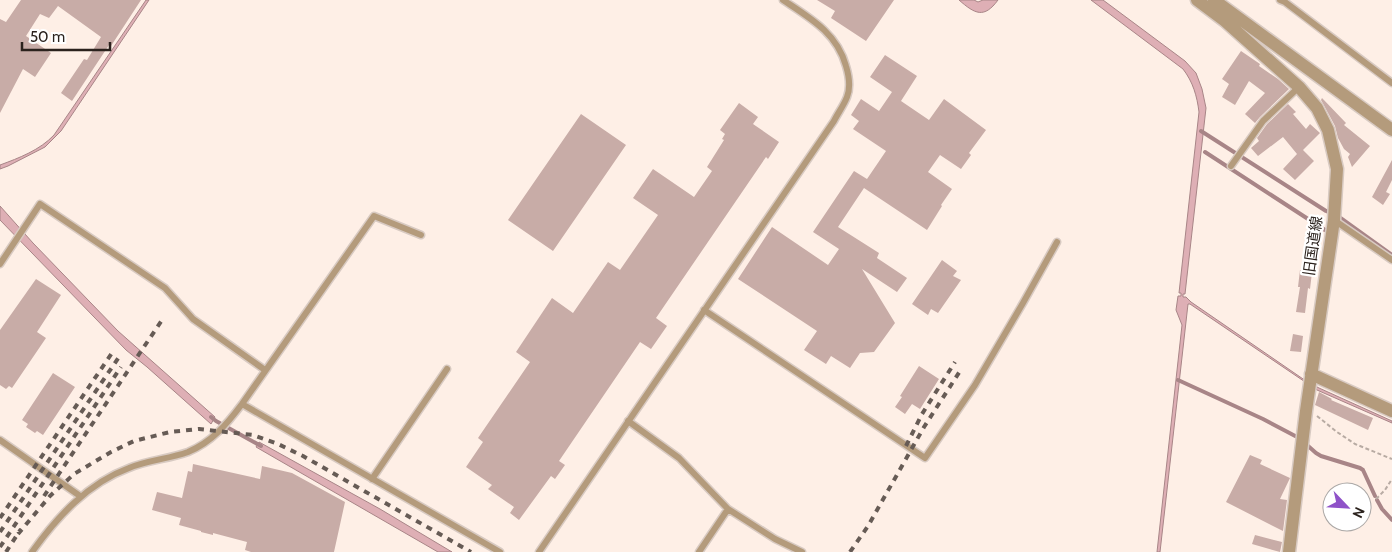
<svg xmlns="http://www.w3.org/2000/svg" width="1392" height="552" viewBox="0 0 1392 552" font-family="Cabin,'Noto Sans JP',sans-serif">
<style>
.water{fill:#deafb5;stroke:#a88587}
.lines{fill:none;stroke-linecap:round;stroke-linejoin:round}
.stream{stroke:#a88587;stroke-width:4}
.building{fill:#c8aca7}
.service-casing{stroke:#d8cac2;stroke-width:9}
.minor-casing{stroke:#d8cac2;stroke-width:15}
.path{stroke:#b8aba3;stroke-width:2;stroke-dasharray:4 2.5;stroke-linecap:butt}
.service{stroke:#b49b7c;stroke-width:6}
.minor{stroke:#b49b7c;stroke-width:12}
.rail{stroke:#665b55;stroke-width:4;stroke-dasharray:6 6;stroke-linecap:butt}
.labels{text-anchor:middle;stroke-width:4.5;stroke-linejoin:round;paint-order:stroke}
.street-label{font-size:15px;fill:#2b221d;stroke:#fff}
</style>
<rect width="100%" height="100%" fill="#feefe6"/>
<path class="water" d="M146 0H149L61 131 45 147 8 166 0 169V165C19 158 40 150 54 135Z
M959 0H974L978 2 983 0H998C984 19 975 14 959 0Z
M1091 0H1103L1185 61 1196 73 1202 89 1206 108 1185 294H1183V297H1186L1191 302 1306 381 1319 388 1392 421V423L1317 390 1190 304H1188L1160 552H1157L1182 325 1176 310 1178 296H1181V293H1179L1199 112C1197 96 1193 82 1183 69Z
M0 206 33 243 118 331 215 417 211 424 147 367 126 350 0 220Z
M259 442 380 509 452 552H438L256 447Z"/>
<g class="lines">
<path class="stream" d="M1201 131 1326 211 1338 216 1392 255
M1205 152 1325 230
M1178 380 1263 419 1299 438
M211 417 216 421 261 446
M1307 445 1316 453 1321 456 1360 468 1363 470 1375 496
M1377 500 1382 509 1392 520"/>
</g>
<path class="building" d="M21 0H141L111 46 109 45 72 101 61 93 84 59 87 60 101 37 58 6 49 18 40 14 26 36 51 53 35 77 23 69 0 113V19L6 22Z
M817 0H894L866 41 831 18 835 11Z
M1241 51 1260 64 1259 66 1278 79 1289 89 1260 117 1255 123 1245 114 1265 93 1249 81 1235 105 1222 97 1229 84 1222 79Z
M885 55 917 76 901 101 929 120 944 99 986 130 969 153 971 155 961 169 940 155 928 172 952 189 941 205 942 206 927 230 864 188 838 227 879 253 877 258 907 278 897 292 862 269 895 323 874 352 860 353 850 368 831 356 826 364 804 350 817 331 738 279 772 227 828 265 839 249 813 232 854 171 867 179 886 151 853 129 859 121 851 115 861 99 879 111 892 92 870 77Z
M1322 98 1346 123 1344 125 1370 146 1352 167 1348 157 1350 154 1344 149 1338 138 1335 126 1321 100Z
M739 103 758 117 753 124 779 142 768 159 766 157 656 318 667 326 651 349 640 342 559 461 565 465 555 479 551 476 519 520 510 513 514 507 488 489 492 485 466 467 483 442 478 438 530 362 516 352 552 298 573 313 608 262 620 270 658 215 633 198 653 169 694 197 712 171 707 167 724 140 722 139 725 134 720 130Z
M1288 104 1296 112 1293 114 1306 129 1310 124 1320 133 1303 150 1314 161 1295 180 1283 169 1297 154 1283 137 1258 156 1251 148 1259 141 1257 138 1267 124Z
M581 114 626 145 553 251 508 220Z
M1392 160V180L1386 192 1390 194 1383 205 1372 197Z
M942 260 957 271 953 276 961 280 938 313 931 309 928 315 912 304Z
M1300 270 1312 272 1310 289 1308 288 1305 313 1296 312 1300 287H1298Z
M36 279 61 295 37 332 46 338 12 388 9 386 6 389 0 385V330Z
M1293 334 1303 336 1301 352 1290 351Z
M919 366 939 379 920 409 912 404 905 414 895 407 902 397 900 396Z
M53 373 75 387 43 435 37 431 35 433 26 427 28 424 22 420Z
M1319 392 1332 399 1331 400 1373 418 1368 430 1315 405Z
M1250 455 1262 460 1260 464 1290 478 1280 499 1287 500 1283 531 1226 502Z
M193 464 260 479 262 466 292 473 345 502 334 552H251L245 550 247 542 213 533V535L201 532V531L179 525 181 518 152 510 157 492 182 498 188 471 192 472Z
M1255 535 1282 542 1280 552 1252 544Z"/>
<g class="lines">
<defs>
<path id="service" d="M1280 0 1285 2 1392 83
M1231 166 1263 121 1299 87
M1334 220 1392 260
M0 264 40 204 165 288 193 319 265 370
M704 310 925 458 975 385 1023 303 1057 242
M242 404 500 552
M628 421 679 458 728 509 775 539 802 552
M0 440 80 496
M372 479 447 369
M32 552C57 517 88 483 129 468 148 460 169 459 188 452 212 442 227 424 242 404L374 216 421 235
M539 552 834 121C838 113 844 105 847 97 851 87 849 76 846 66 837 33 810 18 783 0
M699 552 728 509"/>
<path id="minor" d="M1197 0 1225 21 1299 87 1317 108 1328 130 1337 169 1334 220 1306 411 1289 552
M1214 0 1392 130
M1311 374 1392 411"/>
</defs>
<use href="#service" class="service-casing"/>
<use href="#minor" class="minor-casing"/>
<path class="path" d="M1317 416 1337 432 1355 444 1392 459
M1376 499 1385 490 1392 479"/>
<use href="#service" class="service"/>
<use href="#minor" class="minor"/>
<path class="rail" d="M906 446 922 414 955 362
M44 496 164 317
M0 518 114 350
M0 532 121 354
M18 534 50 496 74 474 111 452 134 441 170 432 199 429 253 435 278 444 303 456 471 552
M0 547 121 367
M6 552 21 529
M850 552 868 526 924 427 962 368"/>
</g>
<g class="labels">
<g class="street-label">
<text transform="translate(1313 246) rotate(-82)" y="5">旧国道線</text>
</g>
</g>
<g transform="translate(1347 507) rotate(115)"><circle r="24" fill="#ffffff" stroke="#aaa7a5"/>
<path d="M0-4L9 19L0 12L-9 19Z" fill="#8f52c8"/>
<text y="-8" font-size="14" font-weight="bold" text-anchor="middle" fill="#2b221d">N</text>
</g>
<path d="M22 42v8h88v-8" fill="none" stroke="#2b221d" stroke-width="2.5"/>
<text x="30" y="42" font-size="15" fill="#2b221d" stroke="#ffffff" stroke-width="4" paint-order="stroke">50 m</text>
</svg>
